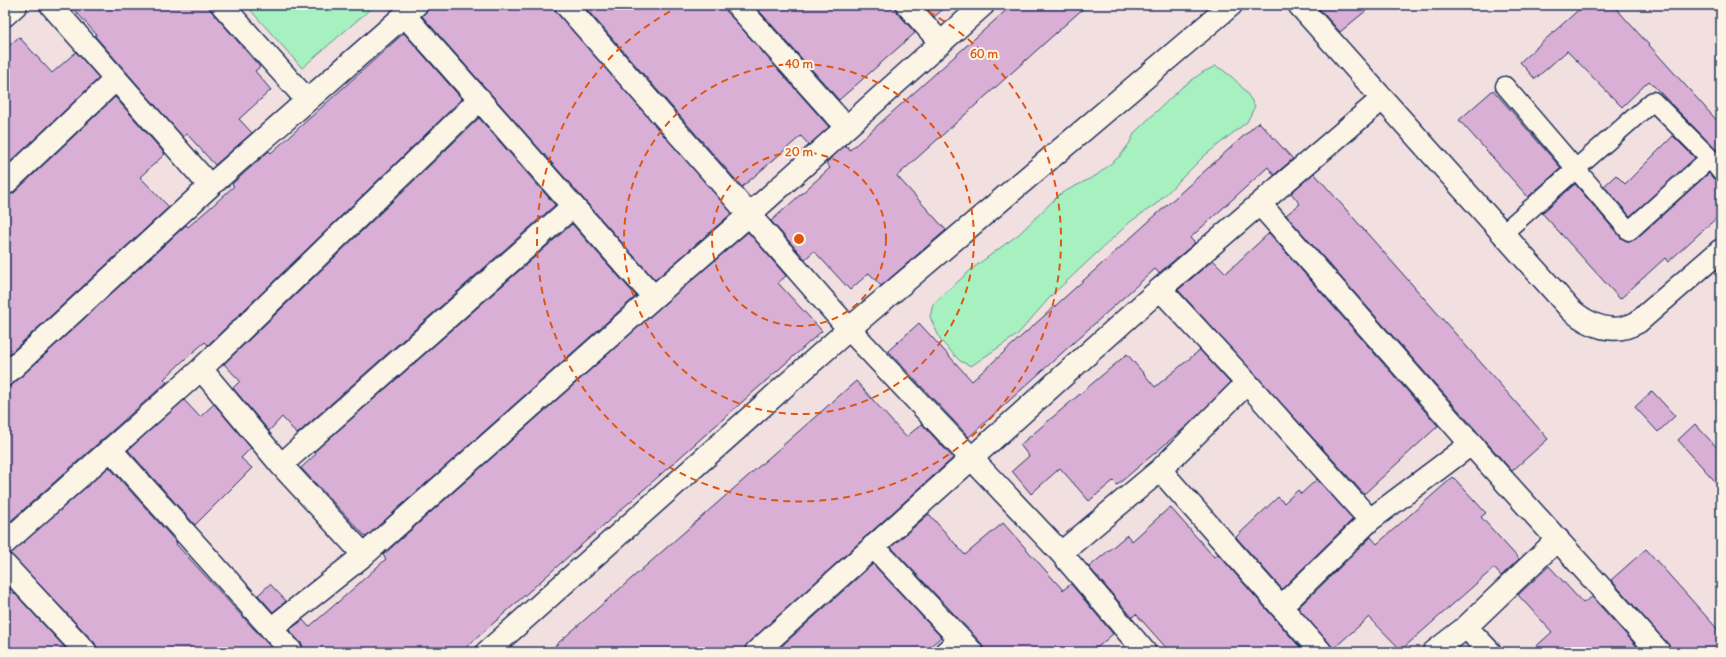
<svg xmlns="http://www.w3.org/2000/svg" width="1726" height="657" viewBox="0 0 1726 657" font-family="Delius,sans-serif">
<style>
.green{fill:#a7f1c0;stroke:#61908f}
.building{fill:#d9afd5;stroke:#1b2f5e}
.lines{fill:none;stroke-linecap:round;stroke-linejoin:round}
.service-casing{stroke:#1b2f5e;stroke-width:21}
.minor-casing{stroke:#1b2f5e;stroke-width:25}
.service{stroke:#fcf5e5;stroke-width:18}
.minor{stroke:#fcf5e5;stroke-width:22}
.ring{fill:none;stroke:#de5710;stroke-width:2;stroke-dasharray:7 5}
.centre{fill:#de5710;stroke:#fcf5e5;stroke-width:2}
.ring-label{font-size:12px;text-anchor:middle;font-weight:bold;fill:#de5710;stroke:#fcf5e5;stroke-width:4;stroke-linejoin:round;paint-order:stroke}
</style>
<rect width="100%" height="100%" fill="#f2e0e0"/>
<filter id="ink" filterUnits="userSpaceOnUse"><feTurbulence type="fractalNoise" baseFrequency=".025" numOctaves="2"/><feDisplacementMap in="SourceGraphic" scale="8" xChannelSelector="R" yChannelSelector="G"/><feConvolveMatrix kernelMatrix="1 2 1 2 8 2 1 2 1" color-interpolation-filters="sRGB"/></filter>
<g filter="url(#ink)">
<path class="green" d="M246 5H375L302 68Z
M1216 66C1234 76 1245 89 1255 106L1247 122 1204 156 1156 204 1130 222 1052 295 1017 335 971 366 960 361 941 341 930 317 933 304 973 268 1019 234 1060 194 1097 175 1120 156 1129 144 1135 132 1181 88 1203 72Z"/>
<path class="building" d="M70 5H206L260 67 255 71 271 90 239 119 252 133 215 165 187 134 183 137 95 36 96 34Z
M433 5H554L557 13 732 213 655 280 422 16Z
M583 5H725L728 13 829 127 809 145 801 136 742 187Z
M754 5H895L898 13 915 33 839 100Z
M924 5H948L934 17Z
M1012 5H1087L897 176 946 230 881 286 869 273 850 290 814 251 805 259 771 221 830 168 826 163 846 145 850 150Z
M1316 5H1373L1340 32Z
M1584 5H1613L1721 125V155L1649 81 1622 107 1567 51 1535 79 1520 62Z
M404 33 462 99 208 345 205 342 185 359 164 379 167 382 5 526V387L13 384 186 225 188 227 211 207 234 186 232 184 269 151 271 153Z
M19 37 52 73 76 52 99 78 5 167V49Z
M1493 90 1561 168 1528 197 1459 120Z
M115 97 165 154 140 177 169 207 5 358V196L14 193Z
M479 118 555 205 297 434 282 417 269 431 233 388 240 381 224 364Z
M1259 122 1293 159 1274 175 1268 167 1190 238 1195 243 1159 273 1155 269 969 437 888 351 919 323 972 381Z
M1673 136 1695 158 1630 216 1604 186 1616 175 1625 184Z
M1314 173 1548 439 1512 471 1286 215 1300 204 1291 193Z
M1709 173 1717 182H1721V214L1668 262 1665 258 1620 299 1542 213 1575 184 1621 238 1626 241H1631L1636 239Z
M572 224 636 296 366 537 301 468 316 454 314 452Z
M748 232 786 276 778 283 822 331 461 652H304L302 644 289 630 303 620 309 627 345 596 386 559 383 555 662 306Z
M1269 233 1438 426 1364 494 1178 290 1213 260 1226 273Z
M1200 350 1230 383 1188 425 1117 485 1113 481 1089 501 1060 468 1031 494 1012 471 1029 456 1020 445 1127 354 1155 387Z
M856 381 906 437 922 424 953 458 748 643 744 652H548Z
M1652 391 1675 416 1658 432 1635 407Z
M184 400 200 417 214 404 251 448 241 458 252 468 195 525 128 450Z
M1695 424 1721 452V488L1678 440Z
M109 467 177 543 176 544 275 652H98L95 643 10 554Z
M1453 477 1486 513 1481 517 1519 559 1501 576 1494 568 1401 650 1369 617 1333 649 1330 644 1298 608 1371 537 1377 544Z
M1317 479 1353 519 1282 589 1236 537 1278 497 1284 503 1298 490 1301 494Z
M1170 507 1214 557 1218 554 1304 652H1170L1136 614 1132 617 1089 567 1127 535 1132 541Z
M929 514 965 555 1003 523 1063 590 1071 584 1113 634 1092 652H985L981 643 970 631 891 547Z
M1646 549 1721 633V652H1671L1668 644 1611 580Z
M873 564 941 637 924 652H775Z
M1549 566 1583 603 1592 597 1642 652H1530L1552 632 1518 595Z
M5 583 69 652H5Z
M270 584 286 601 273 612 258 595Z"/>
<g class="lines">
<defs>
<path id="service" d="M1505 86 1629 231 1710 158
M1503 233 1653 101 1710 158 1721 172"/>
<path id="minor" d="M51 5 210 186
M222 5 307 100
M566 5 849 329 1061 553 1145 652
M737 5 846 127
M907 5 941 43
M1299 5 1571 310C1590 326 1614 336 1638 322L1721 250
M5 15 16 5
M405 16C489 109 570 204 654 297
M5 184 116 79
M1260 204 1471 444 1659 652
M1160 289 1247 383 1370 520
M201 369 281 465 364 555
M5 375 210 186 416 5
M110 449 292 652
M281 465 572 207
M1160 470 1321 652
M5 543 201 369 480 99
M873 546 972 652
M1061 553 1160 470 1247 383
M5 565 86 652
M1281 607 1370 520 1471 444
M1466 627 1490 652
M271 629 364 555 654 297 750 214 983 5
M487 652 849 329 1231 5
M756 652 1160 289 1382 99
M946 652 961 639
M1434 652 1466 627 1558 539"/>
</defs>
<use href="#service" class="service-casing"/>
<use href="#minor" class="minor-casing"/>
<use href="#service" class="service"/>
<use href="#minor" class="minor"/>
</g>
</g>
<g class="ring">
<circle cx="799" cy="239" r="87"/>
<circle cx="799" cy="239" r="175"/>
<path d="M918 6A262 262 0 1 1 680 6"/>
</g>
<circle cx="799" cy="239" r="6" class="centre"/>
<g class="ring-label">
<text x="984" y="58">60 m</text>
<text x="799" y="68">40 m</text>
<text x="799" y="156">20 m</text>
</g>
<rect width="1726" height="657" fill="none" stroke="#fcf5e5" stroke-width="20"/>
<rect x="10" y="10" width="1706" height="637" fill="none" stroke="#1b2f5e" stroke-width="1.5" filter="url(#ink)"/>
</svg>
